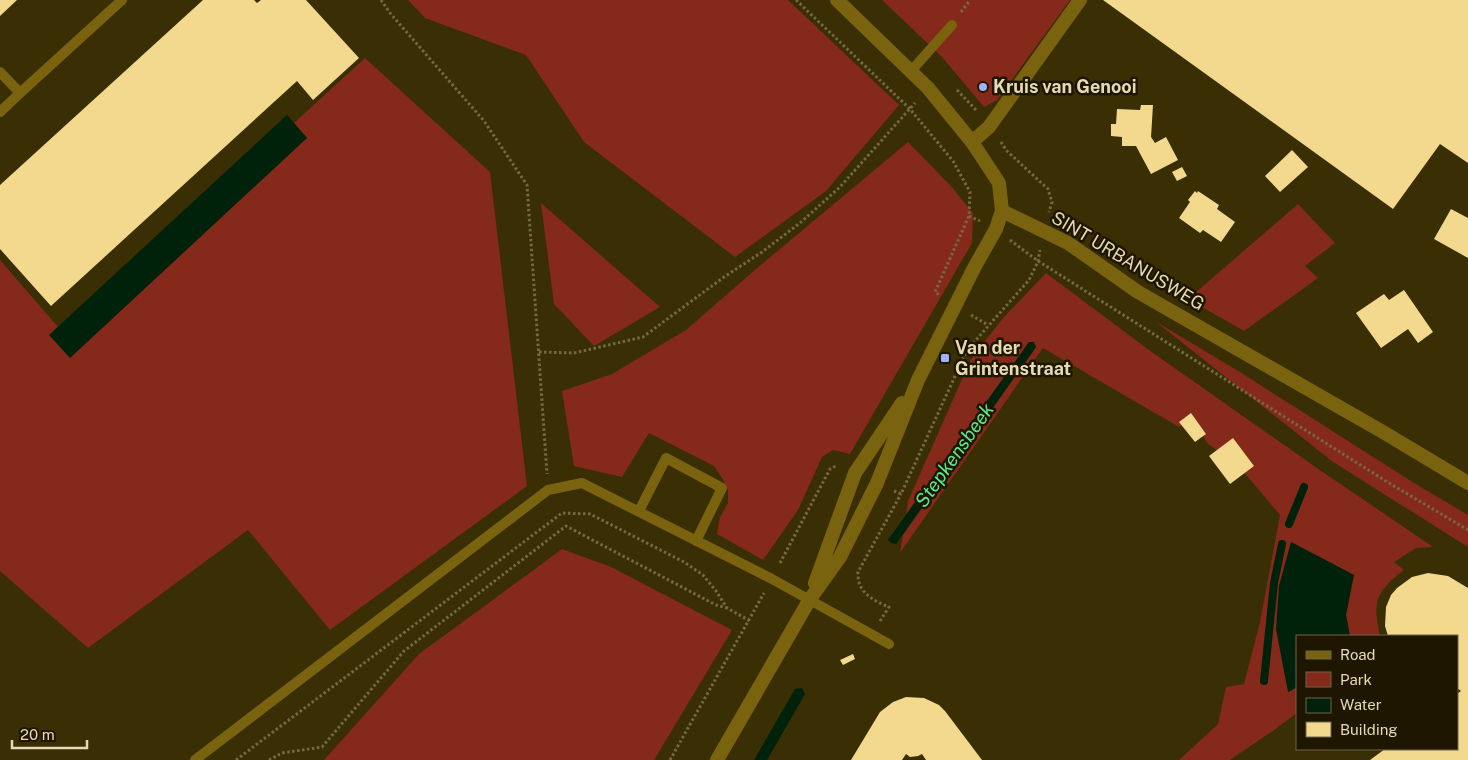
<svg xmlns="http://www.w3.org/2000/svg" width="1468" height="760" viewBox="0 0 1468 760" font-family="'Public Sans',sans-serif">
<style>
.green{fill:#85291a}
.water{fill:#00210a}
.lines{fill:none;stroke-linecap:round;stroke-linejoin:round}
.stream{stroke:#00210a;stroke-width:8}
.building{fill:#f2d98e}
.path{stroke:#756942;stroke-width:3;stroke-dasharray:2.5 2.5;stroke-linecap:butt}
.service{stroke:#7a630f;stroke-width:10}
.minor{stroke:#7a630f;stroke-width:14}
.tertiary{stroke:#7a630f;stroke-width:14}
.poi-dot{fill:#9fb3fd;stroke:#1f1600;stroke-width:2}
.labels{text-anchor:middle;stroke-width:5;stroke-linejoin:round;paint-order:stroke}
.poi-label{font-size:18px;font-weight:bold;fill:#e6dab6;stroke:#1f1600;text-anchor:start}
.street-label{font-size:18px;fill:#e6dab6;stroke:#1f1600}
.water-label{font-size:19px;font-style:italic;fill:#5aeb8d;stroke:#1f1600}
</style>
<rect width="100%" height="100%" fill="#3a2e04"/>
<path class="green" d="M408 0H788L899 105 826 191 735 257 584 142 526 55 425 18Z
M882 0H1070L997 100 984 107 941 56Z
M365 58 490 172 527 486 330 630 248 530 88 648 0 571V260L58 327 49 336 307 138 294 123Z
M908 142 950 185 973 213 972 243 850 454 833 450 822 457 798 510 763 560 717 534 720 517 728 503V490L722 478 714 466 649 433 622 477 574 466 562 391 612 374 686 330 756 269Z
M541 203 660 307 594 346 554 304Z
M1298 204 1335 243 1305 266 1318 278 1244 331 1188 299Z
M1046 273 1149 350 1317 468 1433 547 1416 548 1394 562 1404 570C1376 591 1372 602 1380 636H1350L1346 615 1353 575 1291 542 1289 692 1297 687V713L1274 730 1230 760H1179L1218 724 1226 687 1244 684 1260 622 1280 515 1236 463 1208 444 1192 419 1179 427 1043 348 900 553 903 535 1036 347 1029 342 906 515 908 501 971 359 1003 318Z
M1155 321 1240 372 1414 483 1468 515V547L1333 462Z
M562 549 611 567 732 630 654 760H324L419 654Z"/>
<path class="water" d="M287 115 307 138 70 358 49 335Z
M1029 342H1034L1036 347 896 544 891 543 888 540Z
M1291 542 1354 575 1346 615 1350 636H1297V687L1288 692 1276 629 1279 586Z
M802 688 805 694 767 760H754L795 689Z"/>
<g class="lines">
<path class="stream" d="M1289 524 1304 487
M1264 681 1274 583 1282 544"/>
</g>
<path class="building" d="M0 0H17L0 16Z
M203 0H254L257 3 261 0H306L359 58 313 100 297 81 51 306 0 249V185Z
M1103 0H1468V163L1440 144 1393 209Z
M1141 105H1153L1151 137 1155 143 1166 137 1178 160 1151 174 1136 146H1122V137L1111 136V124H1116L1117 109 1140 110Z
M1292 150 1308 167 1280 192 1265 176Z
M1182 167 1187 176 1177 181 1172 172Z
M1195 191 1197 193 1198 191 1219 205 1217 209 1235 222 1221 242 1203 230 1200 233 1179 218 1190 202 1188 200Z
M1451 209 1468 218V258L1434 239Z
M1404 290 1433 332 1418 343 1408 329 1381 348 1356 313 1384 294 1389 300Z
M1191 413 1206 434 1195 442 1179 422Z
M1233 438 1254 466 1230 484 1209 456Z
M1428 573 1448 576 1468 588V760H1370L1385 749H1457V694L1461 691 1457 688V636H1388L1385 626 1386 607 1391 595 1397 588 1412 577Z
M853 654 855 659 843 665 840 660Z
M906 697 924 698 939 705 945 711 982 760H926L922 754 918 756 910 757 906 754 902 760H851L880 712 893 702Z"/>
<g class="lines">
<path class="path" d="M381 0 390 13 484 121 527 185 547 474
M796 0 910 109 953 161 970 192 969 216 935 292 941 296
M961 12 970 0
M957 90 977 111
M1001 142 1007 151 1048 189 1052 202 1049 212
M969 216 980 221
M1010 240 1038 261 1389 483 1468 530
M971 315 988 325
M539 352 574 353 643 337 724 277 762 252 800 223 840 187 915 103
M894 491 901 494 967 350 1029 280 1038 261 1040 250
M780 563 830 469 836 466
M880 621 889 607C879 603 864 596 860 585 858 581 858 576 858 572L901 494
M236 760 562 513 590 514 684 562 703 575 716 591 727 608 750 621
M269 760 282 753 322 747 404 651 566 526 716 605 727 608
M670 760 764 593"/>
<path class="service" d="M911 71 952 25
M0 72 20 93 0 112
M20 93 122 0
M639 511 666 458 722 488 696 541
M195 760 548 490 582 483 772 579 889 644"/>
<path class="minor" d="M972 142 989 127 1080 0
M1002 211 1068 243 1138 292 1383 432 1468 483"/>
<path class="tertiary" d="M815 583 855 473 902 403
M717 760 810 599 840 557 877 483 918 380 974 268 996 229 1002 211 999 183 972 142 928 88 837 0"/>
</g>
<g class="poi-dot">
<circle cx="983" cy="87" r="5"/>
<rect x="940" y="353" width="10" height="10" rx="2.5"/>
</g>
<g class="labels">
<g class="poi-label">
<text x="993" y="93">Kruis van Genooi</text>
<text x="955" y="354">Van der<tspan x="955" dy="21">Grintenstraat</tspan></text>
</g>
<g class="street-label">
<text transform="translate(1128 261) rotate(31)" y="6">SINT URBANUSWEG</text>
</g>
<g class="water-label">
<text transform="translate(954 455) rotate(-55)" y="7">Stepkensbeek</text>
</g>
</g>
<rect x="1296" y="635" width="162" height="115" fill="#1f1600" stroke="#6f6449"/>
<rect x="1306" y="651" width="25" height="8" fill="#7a630f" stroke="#6f6449"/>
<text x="1340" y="660" font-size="15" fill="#e6dab6">Road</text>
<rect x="1306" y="672" width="25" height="15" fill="#85291a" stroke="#6f6449"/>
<text x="1340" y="685" font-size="15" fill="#e6dab6">Park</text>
<rect x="1306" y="698" width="25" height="15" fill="#00210a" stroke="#6f6449"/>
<text x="1340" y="710" font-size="15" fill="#e6dab6">Water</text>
<rect x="1306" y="722" width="25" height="15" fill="#f2d98e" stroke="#6f6449"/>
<text x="1340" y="735" font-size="15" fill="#e6dab6">Building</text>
<path d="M12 740v8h75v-8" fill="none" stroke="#e6dab6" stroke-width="2.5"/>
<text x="20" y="740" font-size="15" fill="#e6dab6" stroke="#1f1600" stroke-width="4" paint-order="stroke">20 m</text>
</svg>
